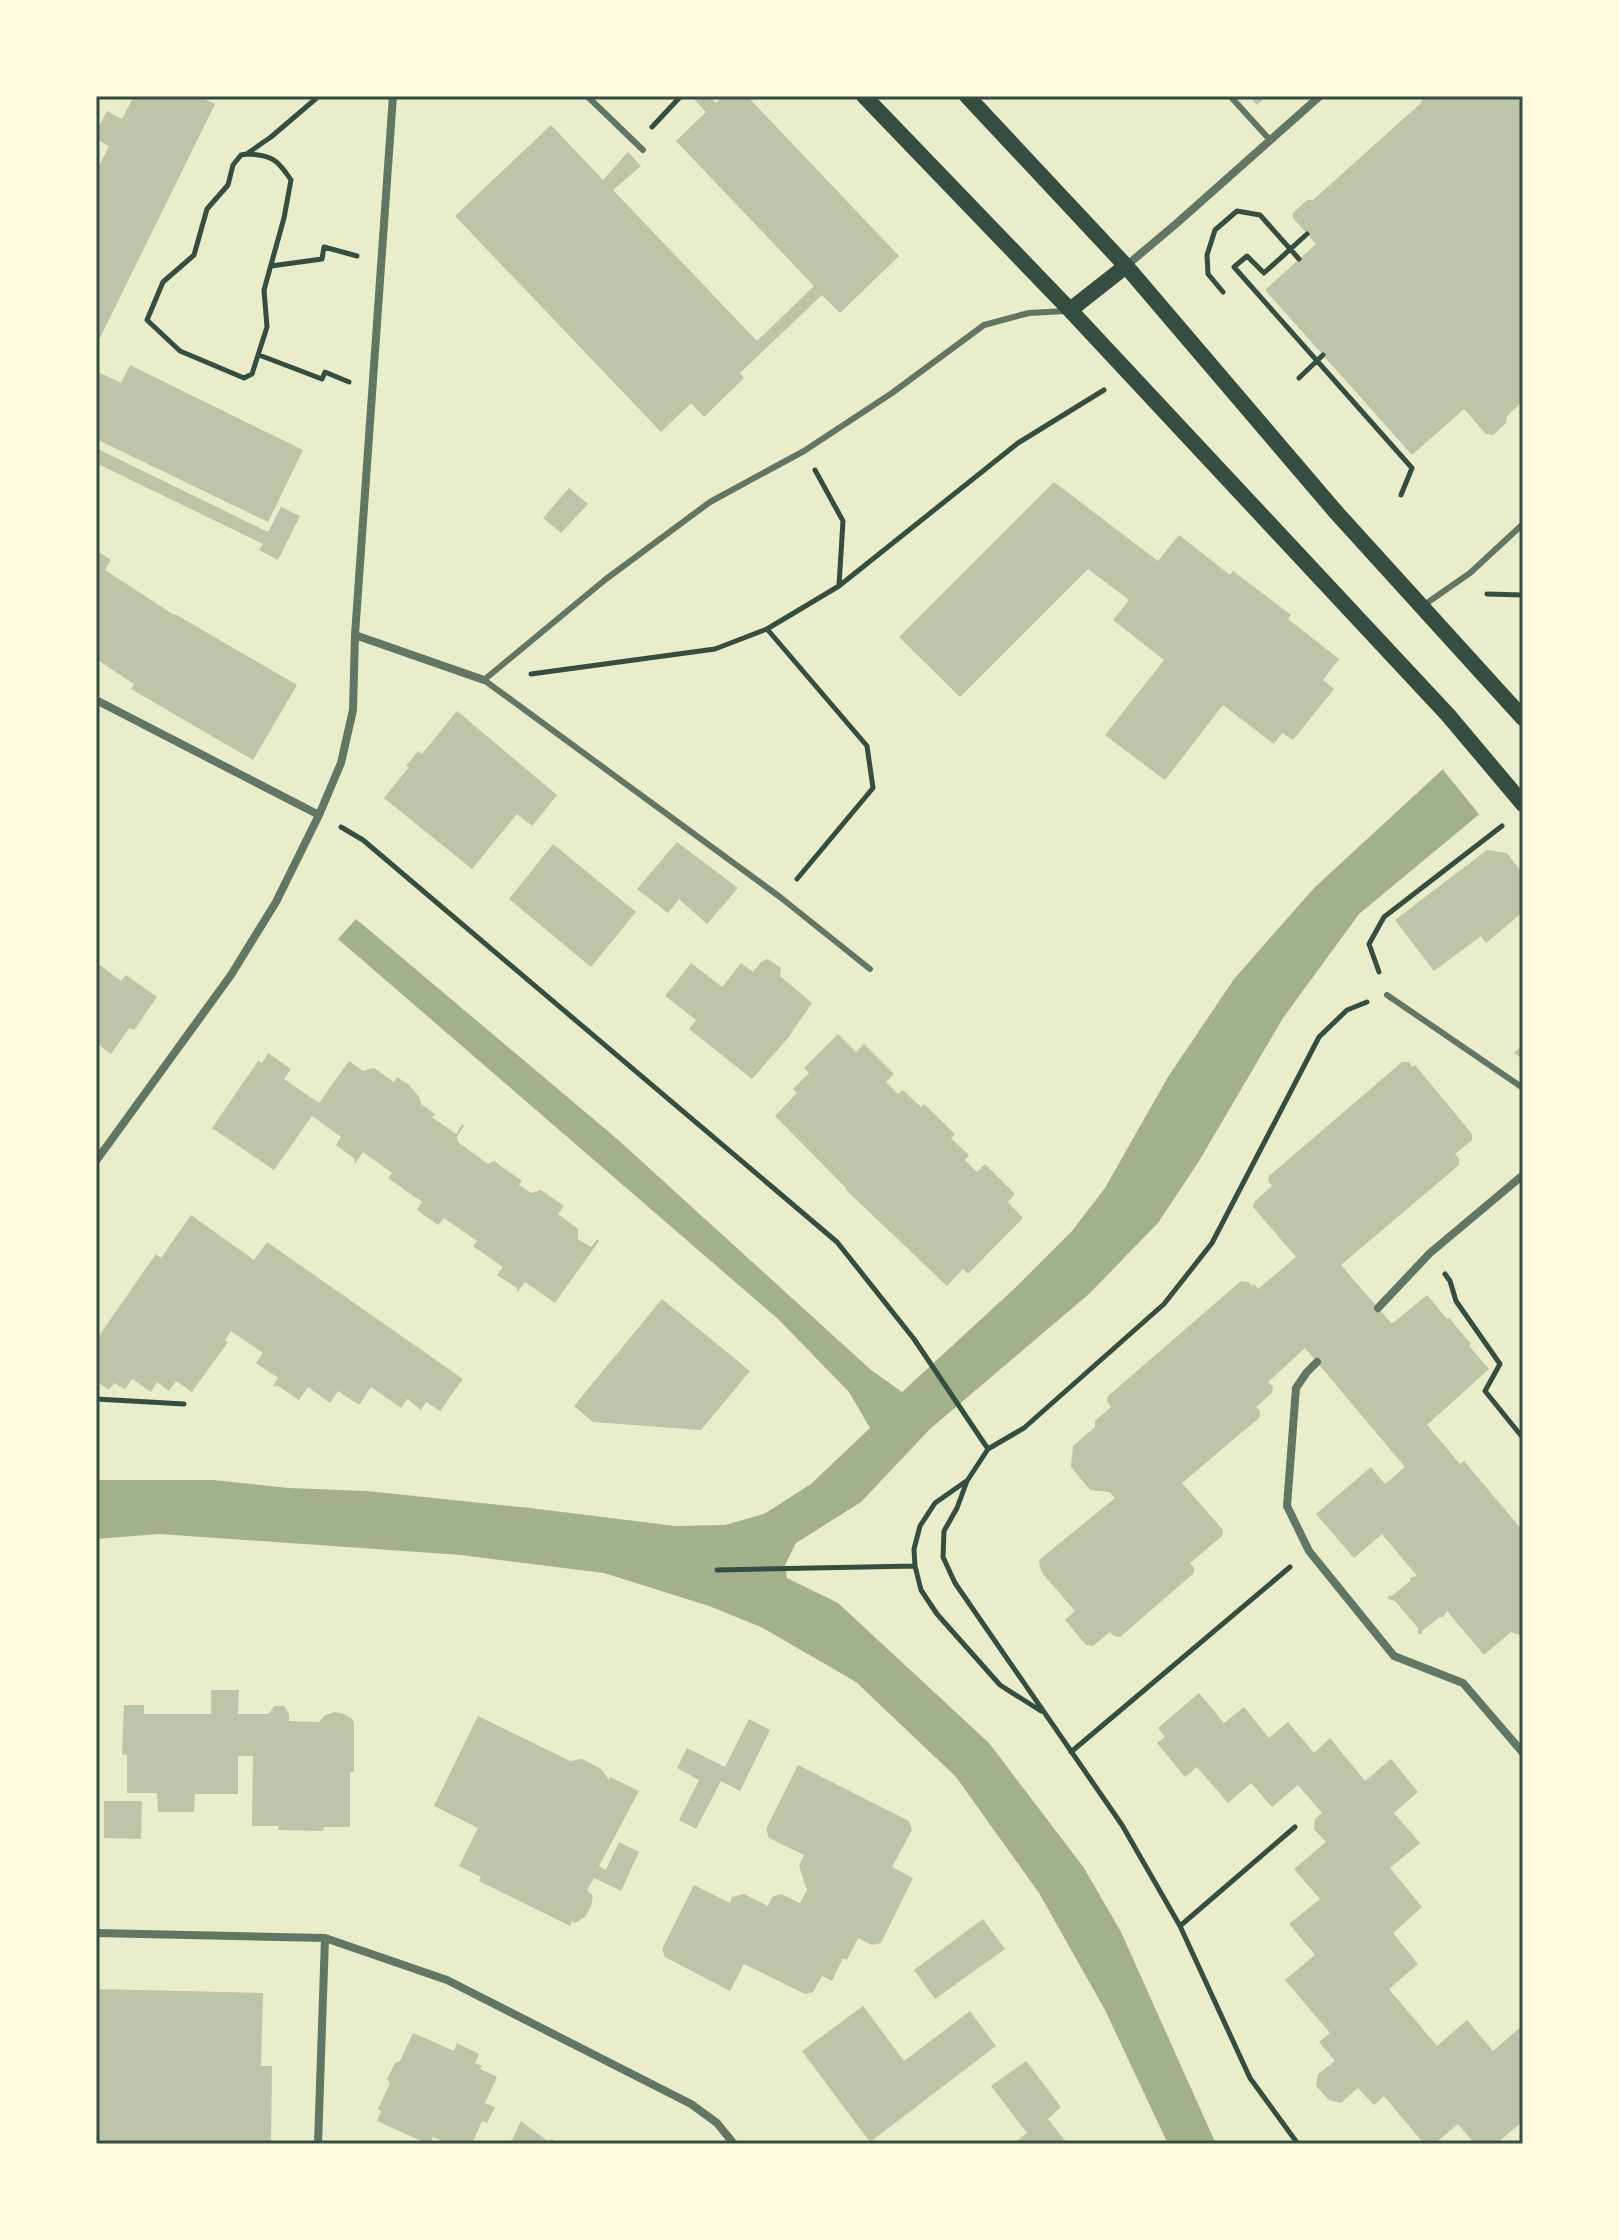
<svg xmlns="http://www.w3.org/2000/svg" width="1619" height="2240" viewBox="0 0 1619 2240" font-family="Arial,sans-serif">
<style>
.water{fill:#a3b18a}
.pier{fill:#e9edc9}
.building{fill:#bcc5a7}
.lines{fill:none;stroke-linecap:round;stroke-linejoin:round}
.path{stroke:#344e41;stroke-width:5}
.service{stroke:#617663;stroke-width:6}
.minor{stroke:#617663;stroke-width:8}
.secondary{stroke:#344e41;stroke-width:16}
.neatline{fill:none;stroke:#344e41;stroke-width:3}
</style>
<rect width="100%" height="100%" fill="#e9edc9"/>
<path class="water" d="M1523 712V778L1359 914 1283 1018 1199 1161 1158 1223 1089 1294 930 1429 861 1502 796 1543 785 1565 787 1578 838 1603 989 1743 1084 1868 1121 1932 1216 2144H1168L1105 2010 1039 1893 956 1777 856 1682 761 1627 709 1606 604 1573 461 1555 159 1534 96 1539V1480H213L288 1488 367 1491 530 1508 675 1526 725 1525 764 1514 811 1484 870 1428 849 1392 778 1319 338 939 356 919 616 1138 871 1370 902 1392 1015 1288 1072 1231 1105 1188 1168 1077 1234 979 1314 888 1442 770Z"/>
<path class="pier" d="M1523 708V783L1482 818 1440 766Z"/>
<path class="building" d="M134 96H198L215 104 96 346V172L109 146 96 139V132L107 111 122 119Z
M691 96H709L716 103 723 96H747L899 256 840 313 822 295 740 373 744 378 704 417 691 403 661 432 455 216 551 125 603 180 628 152 641 166 613 190 757 341 814 286 676 141 706 112Z
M1249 96H1267L1257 105Z
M1423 96H1523V401L1507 416 1506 423 1493 435 1486 434 1464 409 1412 455 1265 290 1316 244 1293 218V213L1307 200H1313L1421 103Z
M130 365 303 450 268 522 96 439V371L121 383Z
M96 448 268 532 281 507 300 516 278 560 259 550 263 544 96 463Z
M1054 482 1158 561 1179 535 1230 575 1233 571 1291 615 1288 619 1339 659 1323 680 1334 689 1293 740 1282 733 1274 744 1223 705 1165 780 1105 735 1164 660 1113 620 1129 600 1088 569 960 697 899 637Z
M569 488 588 504 561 533 543 518Z
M96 550 111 560 105 570 174 615 175 614 297 685 253 760 131 689 134 684 96 659Z
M457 711 557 795 532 826 517 814 472 869 384 798 409 767 406 766 418 751 422 754Z
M677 842 738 888 707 924 679 899 668 913 637 889Z
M553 844 636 912 591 967 509 899Z
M1487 850 1507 853 1523 874V912L1486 943 1481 936 1434 971 1395 920Z
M768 959 781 968 780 976 812 1003 788 1038 752 1079 689 1029 696 1020 665 996 691 963 722 987 741 963 753 972 762 961Z
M96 962 121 981 126 975 157 997 134 1030 129 1028 111 1054 96 1043Z
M838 1034 856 1052 864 1044 894 1074 886 1082 898 1094 903 1090 921 1107 924 1104 955 1134 951 1138 969 1155 965 1160 977 1172 985 1164 1015 1194 1008 1202 1023 1218 968 1274 963 1269 947 1286 845 1189 846 1188 775 1116 797 1093 793 1089 809 1073 804 1068Z
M1523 1045V1059L1514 1053Z
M268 1053 291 1069 284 1079 319 1103 349 1061 363 1071 374 1068 394 1082 397 1077 409 1085 420 1098 421 1104 435 1114 432 1117 456 1134 462 1124 464 1126 457 1137 458 1142 488 1164 494 1161 522 1181 519 1185 531 1193 541 1190 564 1206 558 1214 578 1229V1239L591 1247 597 1239 599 1241 555 1303 525 1282 517 1292V1288L497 1275 503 1267 473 1246 477 1241 444 1218 438 1225 417 1210 422 1202 388 1178 392 1173 363 1152 354 1165 355 1159 336 1145 341 1137 312 1116 274 1170 212 1128 258 1061 262 1063Z
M1402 1062H1409L1412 1067 1415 1065 1472 1134V1140L1455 1154 1459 1159V1165L1341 1265 1391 1323H1393L1427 1295 1447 1319 1449 1318 1471 1344 1469 1346 1489 1369 1427 1425 1460 1464 1464 1461 1523 1531V1636L1511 1632 1484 1655 1447 1611 1443 1617H1440L1422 1631V1634H1418V1628L1395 1601 1388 1599 1389 1595 1392 1596 1410 1581V1578L1417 1576 1382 1534 1354 1558 1316 1514 1371 1467 1385 1484 1405 1467 1305 1348 1268 1382 1273 1387 1272 1393 1256 1407 1260 1411V1417L1182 1483 1223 1530 1222 1536 1190 1563 1194 1568V1573L1120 1637 1114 1636 1110 1632 1093 1646 1086 1645 1065 1620 1075 1611 1043 1574 1040 1567 1039 1560 1115 1498 1109 1492 1090 1490 1071 1467 1073 1446 1095 1427V1421L1111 1407 1107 1401 1108 1396 1241 1281 1248 1282 1252 1286 1254 1284 1258 1289 1296 1257 1253 1207 1254 1202 1272 1186 1268 1181 1269 1176Z
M191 1215 254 1260 267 1242 463 1379 440 1411 426 1402 421 1410 407 1399 401 1408 371 1387 359 1405 338 1391 330 1403 308 1387 299 1400 277 1385 276 1387 273 1386 278 1378 256 1363 263 1353 231 1331 225 1340 228 1342 192 1392 176 1381 169 1391 157 1382 151 1392 132 1379 125 1389 114 1383 109 1390 96 1381V1340L156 1254 161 1258Z
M662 1299 750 1371 701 1430 593 1422 574 1406Z
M211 1690H239L238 1714H269L274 1706H284L289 1714V1721L319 1722 324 1716 334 1712 344 1714 352 1719 354 1722V1772H350V1827H324L323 1831 278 1830 279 1826H252L253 1756H238V1794H195L194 1812H158L157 1793H127V1755L122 1754 124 1705H144V1714H211Z
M1199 1693 1224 1723 1244 1707 1269 1738 1288 1722 1314 1753 1330 1738 1365 1781 1391 1759 1418 1792 1394 1813 1420 1843 1390 1868 1422 1907 1393 1933 1418 1964 1389 1989 1437 2046 1467 2020 1493 2051 1523 2025V2121L1496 2144H1475L1458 2124 1434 2144H1424L1384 2096 1374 2105 1358 2088 1341 2103 1329 2100 1316 2086 1318 2074 1335 2061 1319 2042 1330 2033 1285 1980 1315 1955 1289 1924 1320 1899 1294 1869 1326 1842 1314 1829 1315 1819 1322 1813 1298 1785 1272 1807 1251 1783 1228 1803 1197 1767 1185 1777 1157 1743 1165 1737 1158 1728Z
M478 1716 570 1761 582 1759 601 1769 609 1780 610 1777 639 1791 599 1866 606 1870 619 1842 639 1852 621 1891 594 1878 587 1890 593 1896 591 1906 585 1917 575 1923 572 1921 570 1926 479 1881 481 1877 459 1866 478 1828 434 1806Z
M749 1719 770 1730 740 1791 721 1781 696 1829 679 1820 699 1780 677 1768 687 1748 725 1767Z
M798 1765 909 1821 912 1830 892 1867 913 1878 881 1943 872 1945 858 1938 847 1960 843 1958 832 1981 822 1976 813 1992 805 1994 744 1964 730 1991 665 1957 662 1949 694 1885 730 1903 732 1897 744 1894 768 1906 772 1897 781 1894 800 1903 807 1890 799 1866 804 1855 769 1838 766 1829Z
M104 1801H142L141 1839 104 1838Z
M983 1919 1005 1949 935 1999 914 1970Z
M96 1989 263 1993 261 2066H272L271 2144H96Z
M863 2006 904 2061 970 2011 996 2046 870 2142 802 2051Z
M413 2033 454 2051 457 2043 479 2054 475 2063 482 2066 480 2069 497 2077 485 2103 495 2107 487 2123 482 2121 472 2144H440L442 2141 433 2137 431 2142 426 2143 377 2121 381 2111 378 2109 390 2083 387 2079 395 2063 400 2061Z
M1026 2061 1061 2107 1048 2119 1068 2144H1013L1027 2133 991 2086Z
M521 2121 549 2142 552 2139 555 2141 552 2144H510Z"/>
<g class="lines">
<path class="path" d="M652 127 681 96
M248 153 271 137 319 96
M247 154C272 155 278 160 291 180L284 218 264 290 267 327 252 374 244 378 180 351 147 320 163 282 194 255 207 209 228 185 233 165 241 155Z
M1307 234 1264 273 1247 256 1234 267 1412 468 1401 495
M271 266 322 259 324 247 357 256
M1223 292 1208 274 1207 255 1215 230 1237 211 1260 215 1299 259
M259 355 322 379 325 372 349 382
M1299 378 1323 355
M815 470 843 521 839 585
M1487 594 1523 595
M767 629 867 746 873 788 797 879
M531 674 715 649 767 629 839 586 1018 443 1104 390
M341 827 363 840 837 1242 914 1339 988 1449 967 1481 957 1508 944 1531 943 1557 955 1583 1122 1825 1180 1926 1250 2078 1298 2144
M1379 972 1369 944 1384 917 1502 826
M1445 1274 1450 1281 1456 1301 1500 1364 1485 1391 1523 1438
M96 1399 184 1404
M988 1449 1024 1428 1164 1304 1212 1243 1319 1037 1347 1010 1367 1002
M965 1482 935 1503 920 1526 914 1549 915 1566 921 1590 937 1614 1000 1685 1041 1711
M717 1570 915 1566
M1071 1752 1290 1567
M1180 1926 1295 1827"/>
<path class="service" d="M587 96 643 150
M1230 96 1270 140
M1424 605 1470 573 1523 524
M870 969 780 897 484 680 606 579 710 502 804 451 892 393 984 325 1029 313 1066 311
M1387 995 1523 1088"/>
<path class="minor" d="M1126 266 1177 223 1320 96
M355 635 484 680
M96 700 319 815
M96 1161 231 975 276 902 319 815 341 763 353 710 355 635 393 96
M1378 1308 1430 1253 1523 1175
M1317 1362 1307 1372 1296 1388 1287 1506 1309 1551 1394 1656 1463 1683 1523 1753
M96 1933 325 1938 447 1980 691 2104 717 2123 734 2144
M318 2144 325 1938"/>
<path class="secondary" d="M864 96 1070 310 1448 715 1523 804
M967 96 1126 266 1335 511 1523 718
M1070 310 1126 266"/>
</g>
<rect width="1619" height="2240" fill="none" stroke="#fefae0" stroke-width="196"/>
<rect x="98" y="98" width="1423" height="2044" class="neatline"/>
</svg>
